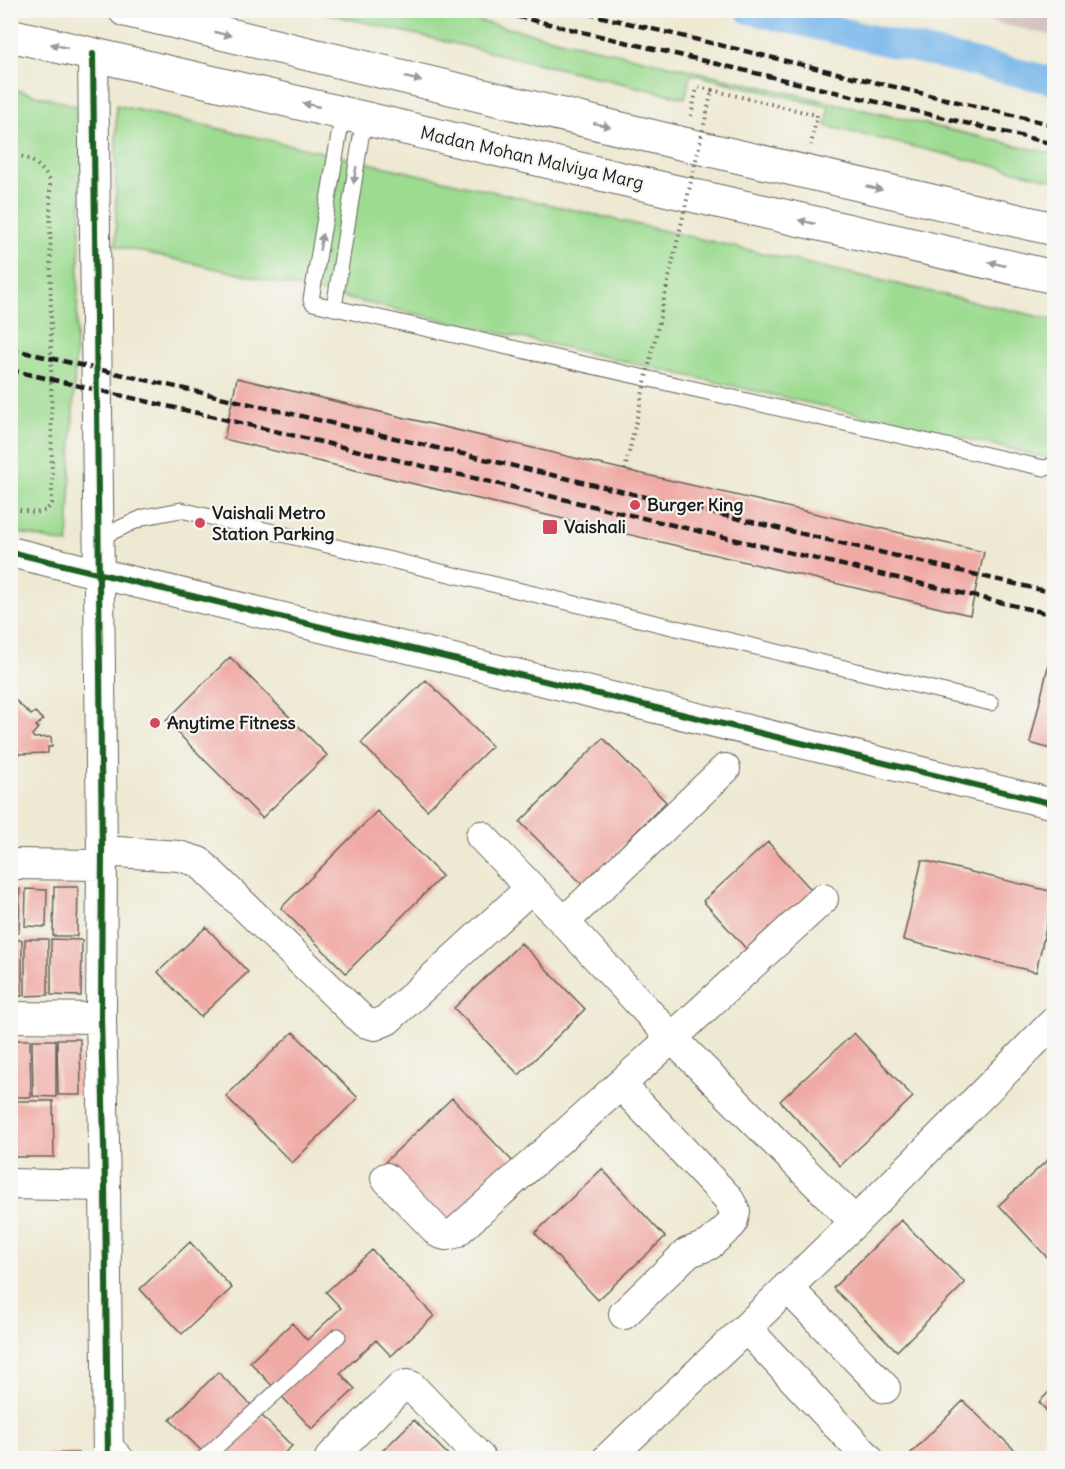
<svg xmlns="http://www.w3.org/2000/svg" width="1065" height="1469" viewBox="0 0 1065 1469" font-family="Delius,sans-serif">
<style>
.industrial{fill:#d0c0bc}
.green{fill:#9ddb91;stroke:#5c7c56;stroke-width:1.5}
.lines{fill:none;stroke-linecap:round;stroke-linejoin:round}
.canal{stroke:#77b6eb;stroke-width:28}
.building{fill:#f0aaa4}
.service-casing{stroke:#66645c;stroke-width:17}
.minor-casing{stroke:#66645c;stroke-width:32}
.secondary-casing{stroke:#66645c;stroke-width:35}
.path{stroke:#66645c;stroke-width:4;stroke-dasharray:1.5 4.5;stroke-linecap:butt}
.service{stroke:#fff;stroke-width:15}
.minor{stroke:#fff;stroke-width:30}
.secondary{stroke:#fff;stroke-width:33}
.rail{stroke:#1c1c1c;stroke-width:4.5;stroke-dasharray:9 4.5;stroke-linecap:butt}
.path-bridge{stroke:#66645c;stroke-width:4;stroke-dasharray:1.5 4.5;stroke-linecap:butt}
.cycleway-casing{stroke:#f6f6f2;stroke-width:10}
.cycleway{stroke:#1b5e20;stroke-width:6}
.oneway{fill:#999}
.poi-dot{fill:#d1495b;stroke:#f6f6f2;stroke-width:2}
.labels{text-anchor:middle;stroke-width:4.5;stroke-linejoin:round;paint-order:stroke}
.street-label{font-size:18px;fill:#1c1c1c;stroke:#f6f6f2}
.poi-label{font-size:18px;font-weight:bold;fill:#1c1c1c;stroke:#f6f6f2;text-anchor:start}
</style>
<rect width="100%" height="100%" fill="#f6f6f2"/>
<filter id="ink" filterUnits="userSpaceOnUse"><feTurbulence type="fractalNoise" baseFrequency=".0167" numOctaves="2"/><feDisplacementMap in="SourceGraphic" scale="12" xChannelSelector="R" yChannelSelector="G"/><feConvolveMatrix kernelMatrix="1 2 1 2 8 2 1 2 1" color-interpolation-filters="sRGB"/></filter>
<filter id="wash" filterUnits="userSpaceOnUse"><feTurbulence type="fractalNoise" baseFrequency=".008" numOctaves="4" result="noise"/><feDisplacementMap in="SourceGraphic" scale="24" xChannelSelector="R" yChannelSelector="G"/><feGaussianBlur stdDeviation="1.35" result="paint"/><feColorMatrix in="noise" values="0 0 0 0 0 0 0 0 0 0 0 0 0 0 0 0 0 1.4 0 .05"/><feComposite in="paint" operator="in"/></filter>
<g filter="url(#wash)">
<rect width="100%" height="100%" fill="#eee9d2"/>
<path class="industrial" d="M944 11H1054V36Z"/>
<path class="green" d="M316 11H435L1054 154V180L826 126 829 107 691 74 685 98Z
M10 88 85 108 68 544 11 531Z
M116 105 1054 320V460L1007 448 116 246Z"/>
<g class="lines">
<path class="canal" d="M749 10 1054 81"/>
</g>
<g id="blocks">
<path class="building" d="M237 378 625 470 984 552 970 615 224 439Z
M1054 641V750L1030 743Z
M230 657 327 755 262 818 166 721Z
M426 680 492 746 427 810 361 743Z
M10 695 31 715 35 712 43 720 36 726 38 728 32 735 34 738 51 737 52 747H48V753L18 754V749H15L10 753Z
M603 738 666 802 583 885 520 822Z
M377 811 442 876 346 973 281 908Z
M768 842 815 894 750 953 703 901Z
M922 860 1054 892 1036 972 903 940Z
M54 887H78L77 936H53Z
M10 889H20L19 933 10 932Z
M26 889 47 890 46 927 25 926Z
M206 927 248 972 200 1017 158 972Z
M25 939H48V995L25 996Z
M51 939 82 940 81 996 51 995Z
M10 940H22V996H10Z
M521 943 585 1009 519 1075 454 1008Z
M293 1032 358 1098 292 1163 226 1096Z
M854 1033 913 1097 840 1166 780 1101Z
M57 1039H80L81 1095H58Z
M10 1040H30L31 1097H10Z
M32 1040H56V1097L33 1096Z
M452 1098 517 1166 449 1230 385 1162Z
M10 1101H53L54 1157H10Z
M1054 1154V1265L999 1205Z
M602 1169 665 1237 598 1300 535 1233Z
M901 1220 965 1283 897 1351 833 1288Z
M190 1242 232 1288 182 1334 140 1289Z
M372 1250 434 1316 391 1356 376 1340 340 1373 355 1389 312 1429 250 1362 292 1323 307 1340 341 1308 326 1292Z
M218 1372 292 1446 279 1458H209L170 1420Z
M1054 1387V1419L1039 1402Z
M963 1401 1023 1458H906Z
M414 1420 451 1458H375Z
M10 1452H20V1458H10Z
M79 1453V1458H25V1454Z"/>
</g>
</g>
<g filter="url(#ink)">
<use href="#blocks" fill-opacity="0" stroke="#66645c" stroke-width="1.5"/>
<g class="lines">
<defs>
<path id="service" d="M343 112 311 300 313 303 1044 468 1050 467 1054 463
M334 308 364 118
M99 538 144 517 181 510 991 703
M110 1439 128 1458
M204 1458 338 1336"/>
<path id="minor" d="M93 54 102 851 101 1018 105 1186 108 1458
M10 552 1054 804
M481 836 564 922 672 1038 855 1222
M102 851 179 856 199 862 364 1022 375 1025 387 1020 531 888
M10 864 102 865
M564 922 725 769
M10 1017 101 1018
M621 1085 728 1198 735 1211 732 1224 709 1245 687 1253 624 1314
M386 1178 439 1233 446 1235 455 1233 672 1038 823 899
M10 1184 105 1186
M787 1287 885 1388
M746 1328 868 1458
M330 1458 401 1387 407 1385 411 1386 480 1458
M608 1458 746 1328 855 1222 1054 1022"/>
<path id="secondary" d="M125 10 684 144 1054 229
M10 35 673 191 1054 277"/>
</defs>
<use href="#service" class="service-casing"/>
<use href="#minor" class="minor-casing"/>
<use href="#secondary" class="secondary-casing"/>
<path class="path" d="M712 90 817 115 811 145
M691 116 697 87
M10 153C31 158 38 163 50 180L52 503 47 510 35 513 10 508"/>
<use href="#service" class="service"/>
<use href="#minor" class="minor"/>
<use href="#secondary" class="secondary"/>
<path class="rail" d="M490 10 1054 144
M573 10 1054 125
M10 349 233 400 1054 593
M10 370 228 420 1054 615"/>
<path class="path-bridge" d="M625 470 712 90 697 87"/>
<defs>
<path id="cycleway" d="M93 54 102 851 101 1018 105 1186 108 1458
M10 552 1054 804"/>
</defs>
<use href="#cycleway" class="cycleway-casing"/>
<use href="#cycleway" class="cycleway"/>
</g>
<defs><path id="oneway-solid" d="M-6-.8H1V-3.2L6.5 0L1 3.2V.8H-6Z" transform="scale(1.5)"/></defs>
<g class="oneway">
<use href="#oneway-solid" transform="translate(223 34) rotate(13)"/>
<use href="#oneway-solid" transform="translate(59 46) rotate(-167)"/>
<use href="#oneway-solid" transform="translate(413 79) rotate(13)"/>
<use href="#oneway-solid" transform="translate(311 105) rotate(-167)"/>
<use href="#oneway-solid" transform="translate(602 125) rotate(13)"/>
<use href="#oneway-solid" transform="translate(355 175) rotate(99)"/>
<use href="#oneway-solid" transform="translate(874 188) rotate(13)"/>
<use href="#oneway-solid" transform="translate(807 222) rotate(-167)"/>
<use href="#oneway-solid" transform="translate(321 242) rotate(-80)"/>
<use href="#oneway-solid" transform="translate(997 264) rotate(-167)"/>
</g>
</g>
<g class="poi-dot">
<circle cx="635" cy="505" r="6"/>
<circle cx="200" cy="523" r="6"/>
<rect x="542" y="519" width="16" height="16" rx="3"/>
<circle cx="155" cy="723" r="6"/>
</g>
<g class="labels">
<g class="street-label">
<text transform="translate(532 158) rotate(13)" y="6">Madan Mohan Malviya Marg</text>
</g>
<g class="poi-label">
<text x="647" y="511">Burger King</text>
<text x="212" y="519">Vaishali Metro<tspan x="212" dy="21">Station Parking</tspan></text>
<text x="564" y="533">Vaishali</text>
<text x="167" y="729">Anytime Fitness</text>
</g>
</g>
<rect width="1065" height="1469" fill="none" stroke="#f6f6f2" stroke-width="36"/>
</svg>
